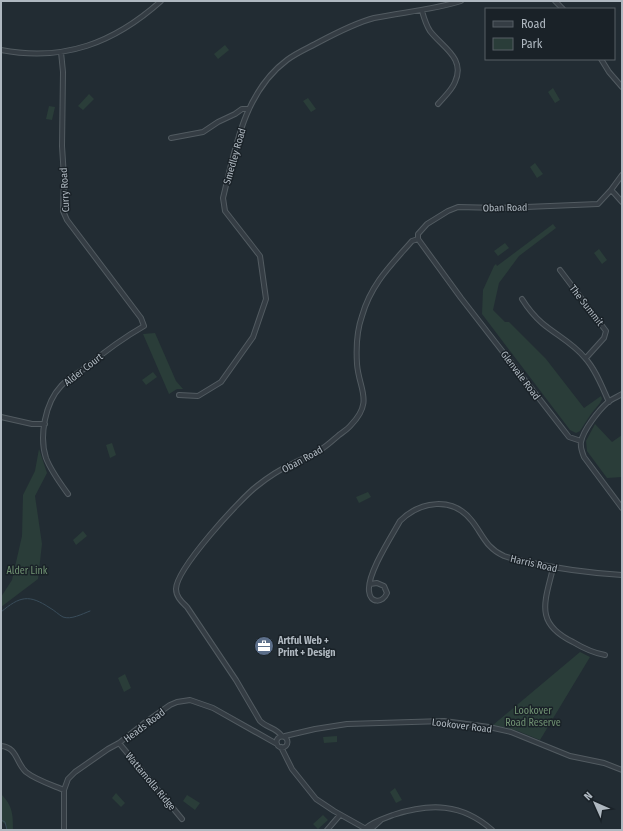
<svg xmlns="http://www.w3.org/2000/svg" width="623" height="831" viewBox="0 0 623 831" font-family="'Fira Sans Condensed',sans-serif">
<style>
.green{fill:#2a3d39}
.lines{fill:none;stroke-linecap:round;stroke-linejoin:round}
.stream{stroke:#394c5a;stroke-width:1}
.street-casing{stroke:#525b61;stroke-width:6}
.street{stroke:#353d44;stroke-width:4}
.labels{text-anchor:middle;stroke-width:3;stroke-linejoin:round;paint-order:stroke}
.street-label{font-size:10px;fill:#afb8c0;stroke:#1a2228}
.park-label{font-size:10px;fill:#719373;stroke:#1a2228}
.poi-label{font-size:10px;font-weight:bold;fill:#afb8c0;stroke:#1a2228;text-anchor:start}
</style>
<rect width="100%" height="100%" fill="#222c33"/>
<path class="green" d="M225 45 229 50 218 59 214 54Z
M553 88 560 100 555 103 548 92Z
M89 94 94 99 83 110 78 106Z
M308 98 316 109 311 112 303 101Z
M49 106 55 107 52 120 46 119Z
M535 163 543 174 537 178 530 167Z
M553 224 556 228 519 256 499 283 493 310 505 322H509L546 359 584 408 601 396 602 399 600 403 591 414 580 431 576 433 570 430 482 314 483 290 494 266 496 264 497 266Z
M505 243 509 248 498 256 494 251Z
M599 249 607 260 602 264 594 253Z
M155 333 176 381 183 389H177L169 394 143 334Z
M153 372 157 377 146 385 142 380Z
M595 424 612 442 622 435V477L607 478 587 451 586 441Z
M112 443 116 455 110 458 106 445Z
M39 449 47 473 35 496 42 544 38 579 1 607V597L12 580 22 536 23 495 35 471Z
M368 492 371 497 359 503 356 497Z
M83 531 87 536 76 545 73 540Z
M580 652 590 657 540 740 518 731 493 725Z
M125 674 131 688 124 692 118 678Z
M337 736V742L324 743 323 737Z
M395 788 402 800 396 803 390 792Z
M116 793 125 803 121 807 112 798Z
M1 794C13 806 13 815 13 830H7L6 825 1 821Z
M187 795 200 803 195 810 183 801Z
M323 815 328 820 318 829 313 824Z"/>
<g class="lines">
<path class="stream" d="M1 612C20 596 29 594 50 608 54 610 59 615 63 617 71 620 82 614 90 611
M1 820 5 822 7 830"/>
<defs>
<path id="street" d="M555 1 563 9
M422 11C424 18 426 25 430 31 442 47 466 58 455 82 452 90 444 97 438 104
M1 50C64 62 114 43 161 1
M61 52 63 72 62 146 64 177 63 211 67 220 141 318 144 326C123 338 104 352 85 368 77 374 67 379 61 386 45 403 39 436 46 458 51 471 60 483 68 494
M601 59 609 72 622 87
M171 138 203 132 218 122 235 114 242 109H248
M611 190 614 193 622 202
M418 239 461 298 569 437 581 441
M560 270 606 331 604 338 586 358
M522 299C527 307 534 316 542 323 556 335 573 343 585 358 596 370 602 387 609 402
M622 394C617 397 612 399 608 402 599 410 583 430 581 442 580 447 582 452 584 457L622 508
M179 395 198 396 221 382 253 337 266 299 260 256 225 211 223 198C235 149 244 92 287 60 296 53 308 48 319 42 336 33 355 23 374 18 404 12 432 10 461 1
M1 417 32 424H45
M553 568C545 602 534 623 573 642 583 648 593 653 605 655
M370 584 377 583 384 586 387 593C383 603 370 604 369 591 367 574 391 537 400 521 420 501 453 496 472 521 483 535 486 548 504 556 512 559 521 560 528 562 559 569 590 573 622 575
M282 736C275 727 267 728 260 721L236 680 187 607C182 602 176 597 176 589 176 569 240 499 257 486 267 478 279 470 290 465 300 459 311 456 320 450 327 446 333 440 339 435 343 432 348 429 351 425 374 401 359 390 357 364 356 348 357 330 362 316 371 284 391 265 412 241L418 239V234L427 224 448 211 458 207 499 208 598 204 611 190 622 175
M285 736 315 729 347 724 444 721 489 727 511 732 570 756 604 763 622 770
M276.5 742a5.5 5.5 0 1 1 11 0a5.5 5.5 0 1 1-11 0Z
M119 743 182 819
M1 746C17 747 16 763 26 772 36 780 52 785 64 790
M281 747 292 769 316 799 334 811 368 830
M366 828C374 821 383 819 393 815 430 803 462 803 492 830
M64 830V790L68 779 75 772 108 749 119 743 143 724 170 705 177 702 190 700 213 708 277 744
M327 830 340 815
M370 830 381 820"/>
</defs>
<use href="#street" class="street-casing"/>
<use href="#street" class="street"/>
</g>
<defs>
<symbol id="office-disc" viewBox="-11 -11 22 22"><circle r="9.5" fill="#5c6f8a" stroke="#1a2228"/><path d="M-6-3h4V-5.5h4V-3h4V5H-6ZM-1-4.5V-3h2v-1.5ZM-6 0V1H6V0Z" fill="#fff"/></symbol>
</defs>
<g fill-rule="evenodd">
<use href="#office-disc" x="253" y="635" width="22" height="22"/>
</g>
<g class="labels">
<g class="street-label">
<text transform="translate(234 156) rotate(-74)" y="4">Smedley Road</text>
<text transform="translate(64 190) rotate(-93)" y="4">Curry Road</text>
<text transform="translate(505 207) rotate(-1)" y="4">Oban Road</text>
<text transform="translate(587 305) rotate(52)" y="4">The Summit</text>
<text transform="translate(83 369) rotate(-38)" y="4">Alder Court</text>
<text transform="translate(521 375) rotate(53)" y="4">Glenvale Road</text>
<text transform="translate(302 459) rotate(-29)" y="4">Oban Road</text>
<text transform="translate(534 563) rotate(13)" y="4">Harris Road</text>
<text transform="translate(144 725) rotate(-37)" y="4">Heads Road</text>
<text transform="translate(462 725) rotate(7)" y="4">Lookover Road</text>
<text transform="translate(151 781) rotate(50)" y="4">Wattamolla Ridge</text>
</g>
<g class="park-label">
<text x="27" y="574">Alder Link</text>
<text x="533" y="714">Lookover<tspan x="533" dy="12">Road Reserve</tspan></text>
</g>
<g class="poi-label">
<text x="278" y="644">Artful Web +<tspan x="278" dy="12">Print + Design</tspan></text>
</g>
</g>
<rect width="623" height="831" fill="none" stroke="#afb8c0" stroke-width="4"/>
<rect x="485" y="8" width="130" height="52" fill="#1a2228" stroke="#565e65"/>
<rect x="493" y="21" width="20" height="6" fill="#353d44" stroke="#565e65"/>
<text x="521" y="28" font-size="12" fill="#afb8c0">Road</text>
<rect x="493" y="38" width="20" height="12" fill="#2a3d39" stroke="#565e65"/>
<text x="521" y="48" font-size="12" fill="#afb8c0">Park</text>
<g transform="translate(595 803) rotate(315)" stroke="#1a2228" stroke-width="3" paint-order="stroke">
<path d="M0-3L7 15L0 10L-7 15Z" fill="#afb8c0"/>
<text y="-6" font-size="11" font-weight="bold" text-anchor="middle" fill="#afb8c0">N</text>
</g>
</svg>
